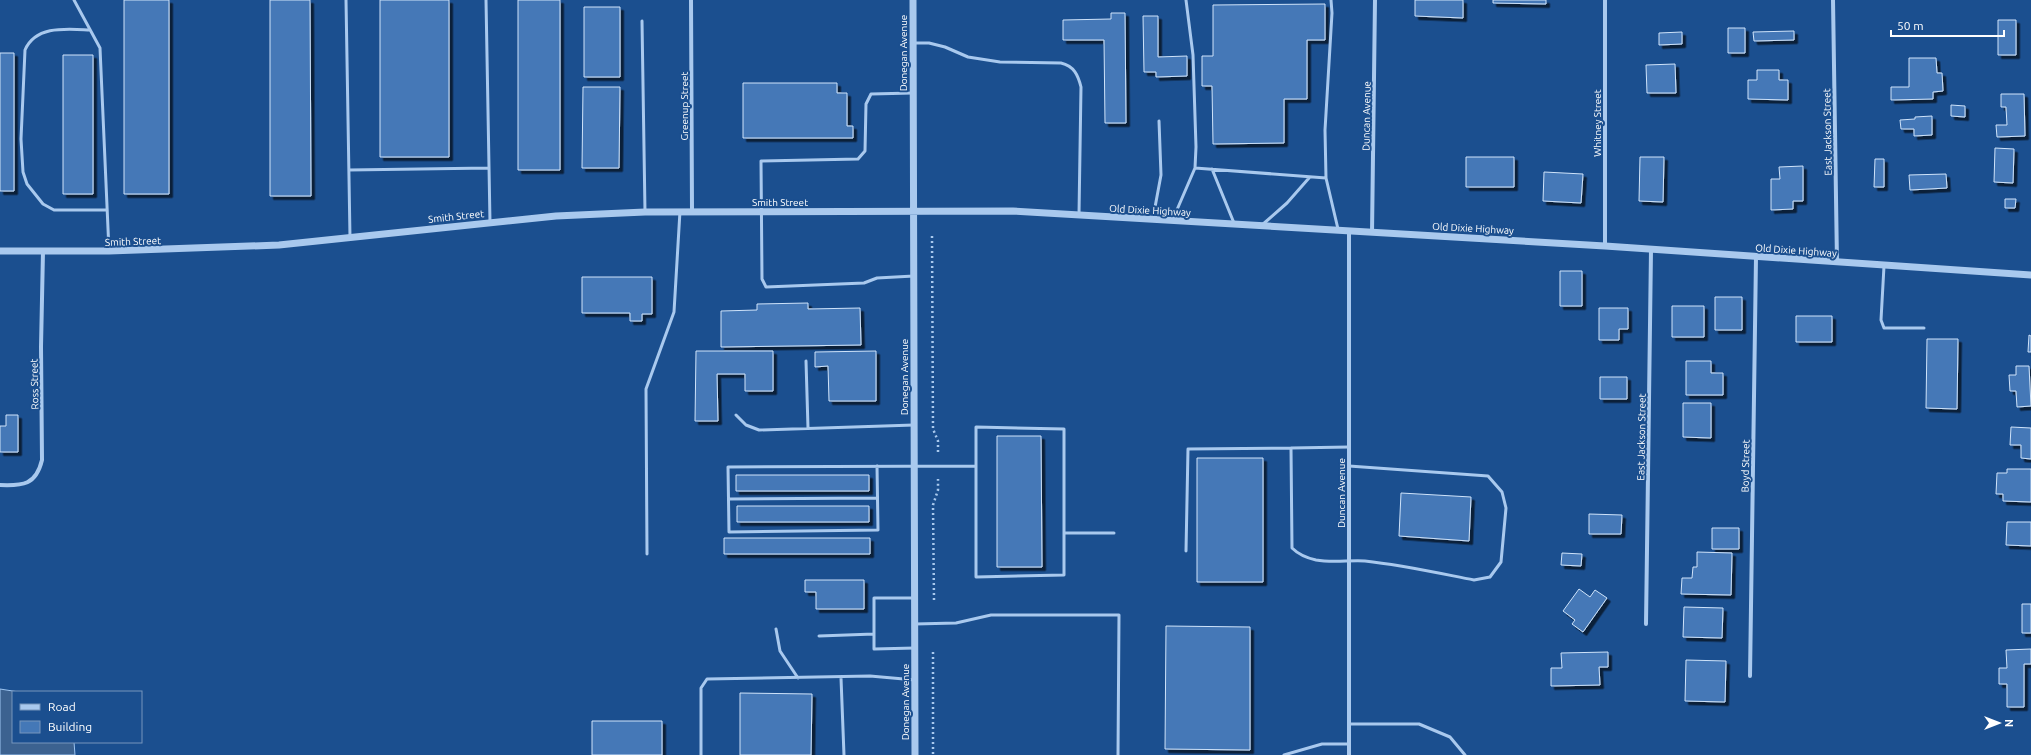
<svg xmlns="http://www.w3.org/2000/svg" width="2031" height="755" viewBox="0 0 2031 755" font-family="Ubuntu,sans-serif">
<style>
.water{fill:#3c6290;stroke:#9cc4f0}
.building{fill:#4478b7;stroke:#cfe3fa;filter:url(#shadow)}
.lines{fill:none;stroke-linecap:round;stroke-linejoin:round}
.path{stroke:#a9c9ee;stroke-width:2.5;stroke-dasharray:2 3;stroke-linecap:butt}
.service{stroke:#a9c9ee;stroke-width:3}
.minor{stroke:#a9c9ee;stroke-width:4}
.tertiary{stroke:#a9c9ee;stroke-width:7}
.labels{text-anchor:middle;stroke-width:4;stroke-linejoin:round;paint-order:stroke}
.street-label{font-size:10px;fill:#fff;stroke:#1b4f8f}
</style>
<defs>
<filter id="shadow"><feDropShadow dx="3.5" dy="3.5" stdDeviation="0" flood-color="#0009"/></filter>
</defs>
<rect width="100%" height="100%" fill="#1b4f8f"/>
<path class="water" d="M0 689 19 692H13V742H74L75 755H0Z"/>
<path class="building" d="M124 0H169V194H124Z
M270 0H310L311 196H270Z
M380 0H449V157H380Z
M518 0H560V170H518Z
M1415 0H1463V18L1415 16Z
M1493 0H1546V4L1493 3Z
M1325 4V40H1307V99H1284V143L1213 144 1212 86H1202V56H1213V5Z
M584 7H620V77H584Z
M1111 13H1125L1126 123H1105L1104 40H1063V20L1111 19Z
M1143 16H1158V57L1187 56V76L1156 77V72H1144Z
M1998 20H2016V55H1998Z
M1728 28H1745V53H1728Z
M1794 31V40L1754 41 1753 32Z
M1682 32V44L1659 45V33Z
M0 53H14V191H0Z
M63 55H93V194H63Z
M1909 58H1936L1937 73H1942L1943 91 1933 92V99L1891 100V87H1909Z
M1675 64 1676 93H1647L1646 65Z
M1757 70H1779V80H1788V100L1748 99V80H1757Z
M743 83H837V93H847V126H853V138H743Z
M583 87H620L619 168H582Z
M2001 94H2024L2025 136 1997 137 1996 125H2007L2006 107H2001Z
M1951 105 1965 106V117L1951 116Z
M1932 116V135L1914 136V129H1901L1900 120 1915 119V117Z
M1995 148 2014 149 2013 183 1994 182Z
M1466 157H1514V187H1466Z
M1640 157H1664L1663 202 1639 201Z
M1875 159H1884V187H1874Z
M1803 166V201H1793V209L1771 210V179H1780L1779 167Z
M1544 172 1583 174 1581 203 1543 201Z
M1946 174 1947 188 1910 190 1909 175Z
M2005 199H2016L2015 208H2005Z
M1560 271H1582V306H1560Z
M582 277H652V314H642V321H630V313H582Z
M1715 297H1742V330H1715Z
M808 303V309L860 308 861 345 721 347V311L757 310V304Z
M1672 306H1704V337H1672Z
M1599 308H1628V329H1619V340H1599Z
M1796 316H1832V342H1796Z
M2029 335 2031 336V352H2028Z
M1927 339H1958L1957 409 1926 408Z
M696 351H773V391H745V374H717L718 421H695Z
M876 351V401H829L828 366 815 367V352Z
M1686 361H1711V373H1723V395H1686Z
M2016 366H2029L2031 406 2017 407 2016 391H2010L2009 375H2016Z
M1600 377H1627V399H1600Z
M1683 403H1711V438L1683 437Z
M6 415H18V452H0V426H6Z
M2011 427 2031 428V459L2021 458V445H2010Z
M997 436H1041L1042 567H997Z
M1197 458H1263V582H1197Z
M2007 469H2031V502L2003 501V494H1996L1997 473H2007Z
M736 475H869V491H736Z
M1401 493 1471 497 1469 541 1399 536Z
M737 506H869V522H737Z
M1589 514 1622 515 1621 534H1589Z
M2007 522H2031V546L2006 545Z
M1712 528H1739V549H1712Z
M724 538H870V554H724Z
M1697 552 1732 553 1731 595 1681 594 1682 578H1692L1693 567H1697Z
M1562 553 1582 554 1581 566 1561 565Z
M805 580H864V609H816V592H805Z
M1579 589 1590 597 1595 590 1607 598 1583 632 1572 624 1575 620 1563 611Z
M2022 604H2031V633H2022Z
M1684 607 1723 608 1722 638 1683 637Z
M1166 626 1250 627V750L1165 749Z
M2031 649V664H2024V707H2007V684H1999V668H2007L2006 650Z
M1608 652V667H1599L1600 685 1551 686V668H1562L1561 653Z
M1686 660 1726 661 1725 702 1685 701Z
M740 693 812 694 811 755H740Z
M592 721H662V755H592Z"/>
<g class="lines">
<path class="path" d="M932 236 933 429 938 441V453
M934 600 933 505 938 490V479
M933 652V755"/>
<path class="service" d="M74 0 100 48 109 251
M346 0 350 237
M486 0 490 222
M1331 0 1332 13 1325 130 1326 178 1338 229
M642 21 645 212
M90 30C67 29 36 25 25 50L21 139 23 172 27 184 43 204 54 210H107
M913 43H929L945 47 968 57 1000 62 1061 63C1074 66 1078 75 1081 87L1079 214
M913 93 871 94 866 104 865 151 858 159 761 161 762 279 766 287 864 283 877 278 914 276
M1195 168 1326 178
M1212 169 1234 223
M349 170 489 168
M1153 218 1161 175 1159 121
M1173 219 1195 168 1196 147 1193 55 1186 0
M1262 225 1287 203 1309 178
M1884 266 1881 320 1884 328H1924
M806 361 808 428
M736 415 746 425 759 430 914 425
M1349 447 1291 448 1292 548C1299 555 1307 558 1316 560 1332 563 1349 560 1365 561 1402 565 1438 573 1474 580L1490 577 1501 562 1506 508 1502 492 1488 476 1349 466
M877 466 878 530 729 532 728 467 976 466V427L1064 429V575L976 577V466
M729 499 877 498
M1064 533H1114
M1186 551 1188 449 1291 448
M647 554 646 389 674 312 680 211
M914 598H874V649L915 648
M915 624 956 623 991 615H1119L1118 755
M776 629 780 651 798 678
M819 636 874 634
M841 678 844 755
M1349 724H1419L1450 737 1465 755
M701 755V688L707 679 870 676 915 680
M1284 755 1322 744H1349"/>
<path class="minor" d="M691 0 692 211
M1833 0 1837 263
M1372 233 1375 0
M1605 246V0
M0 485C23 486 36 485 42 460L41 347 43 251
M1646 624 1651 250
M1750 676 1756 257
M1349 755V232"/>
<path class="tertiary" d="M913 0 915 755
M0 251H109L279 245 556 216 645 212 1013 211 1605 246 2031 275"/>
</g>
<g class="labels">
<g class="street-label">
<text transform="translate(903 53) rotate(-90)" y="4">Donegan Avenue</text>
<text transform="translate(684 106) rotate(-90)" y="4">Greenup Street</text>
<text transform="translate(1366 116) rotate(-89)" y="4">Duncan Avenue</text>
<text transform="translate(1597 123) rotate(-90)" y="4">Whitney Street</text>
<text transform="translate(1827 132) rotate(-91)" y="4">East Jackson Street</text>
<text x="780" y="206">Smith Street</text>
<text transform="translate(1150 210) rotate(3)" y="4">Old Dixie Highway</text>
<text transform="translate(456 216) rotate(-6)" y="4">Smith Street</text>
<text transform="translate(1473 228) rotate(3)" y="4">Old Dixie Highway</text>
<text transform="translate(133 241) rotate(-2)" y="4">Smith Street</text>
<text transform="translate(1796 250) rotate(4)" y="4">Old Dixie Highway</text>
<text transform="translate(904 377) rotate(-90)" y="4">Donegan Avenue</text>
<text transform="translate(34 384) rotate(-91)" y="4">Ross Street</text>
<text transform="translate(1641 437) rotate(-89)" y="4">East Jackson Street</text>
<text transform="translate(1745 466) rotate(-89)" y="4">Boyd Street</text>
<text transform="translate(1341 493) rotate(-90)" y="4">Duncan Avenue</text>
<text transform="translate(905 702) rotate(-90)" y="4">Donegan Avenue</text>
</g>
</g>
<rect x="12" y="691" width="130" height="52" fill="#1b4f8f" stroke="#7695bc"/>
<rect x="20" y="704" width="20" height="6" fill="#a9c9ee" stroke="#7695bc"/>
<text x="48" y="711" font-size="12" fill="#ffffff">Road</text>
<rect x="20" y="721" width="20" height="12" fill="#4478b7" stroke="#7695bc"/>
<text x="48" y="731" font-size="12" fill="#ffffff">Building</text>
<g transform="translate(1999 723) rotate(90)" stroke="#1b4f8f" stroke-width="3" paint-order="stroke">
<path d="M0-3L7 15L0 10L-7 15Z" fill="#ffffff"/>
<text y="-6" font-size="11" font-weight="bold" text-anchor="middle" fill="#ffffff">N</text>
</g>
<path d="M1891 30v6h113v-6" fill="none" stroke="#ffffff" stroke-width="2"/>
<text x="1897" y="30" font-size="12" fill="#ffffff" stroke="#1b4f8f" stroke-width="3" paint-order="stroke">50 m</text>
</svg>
